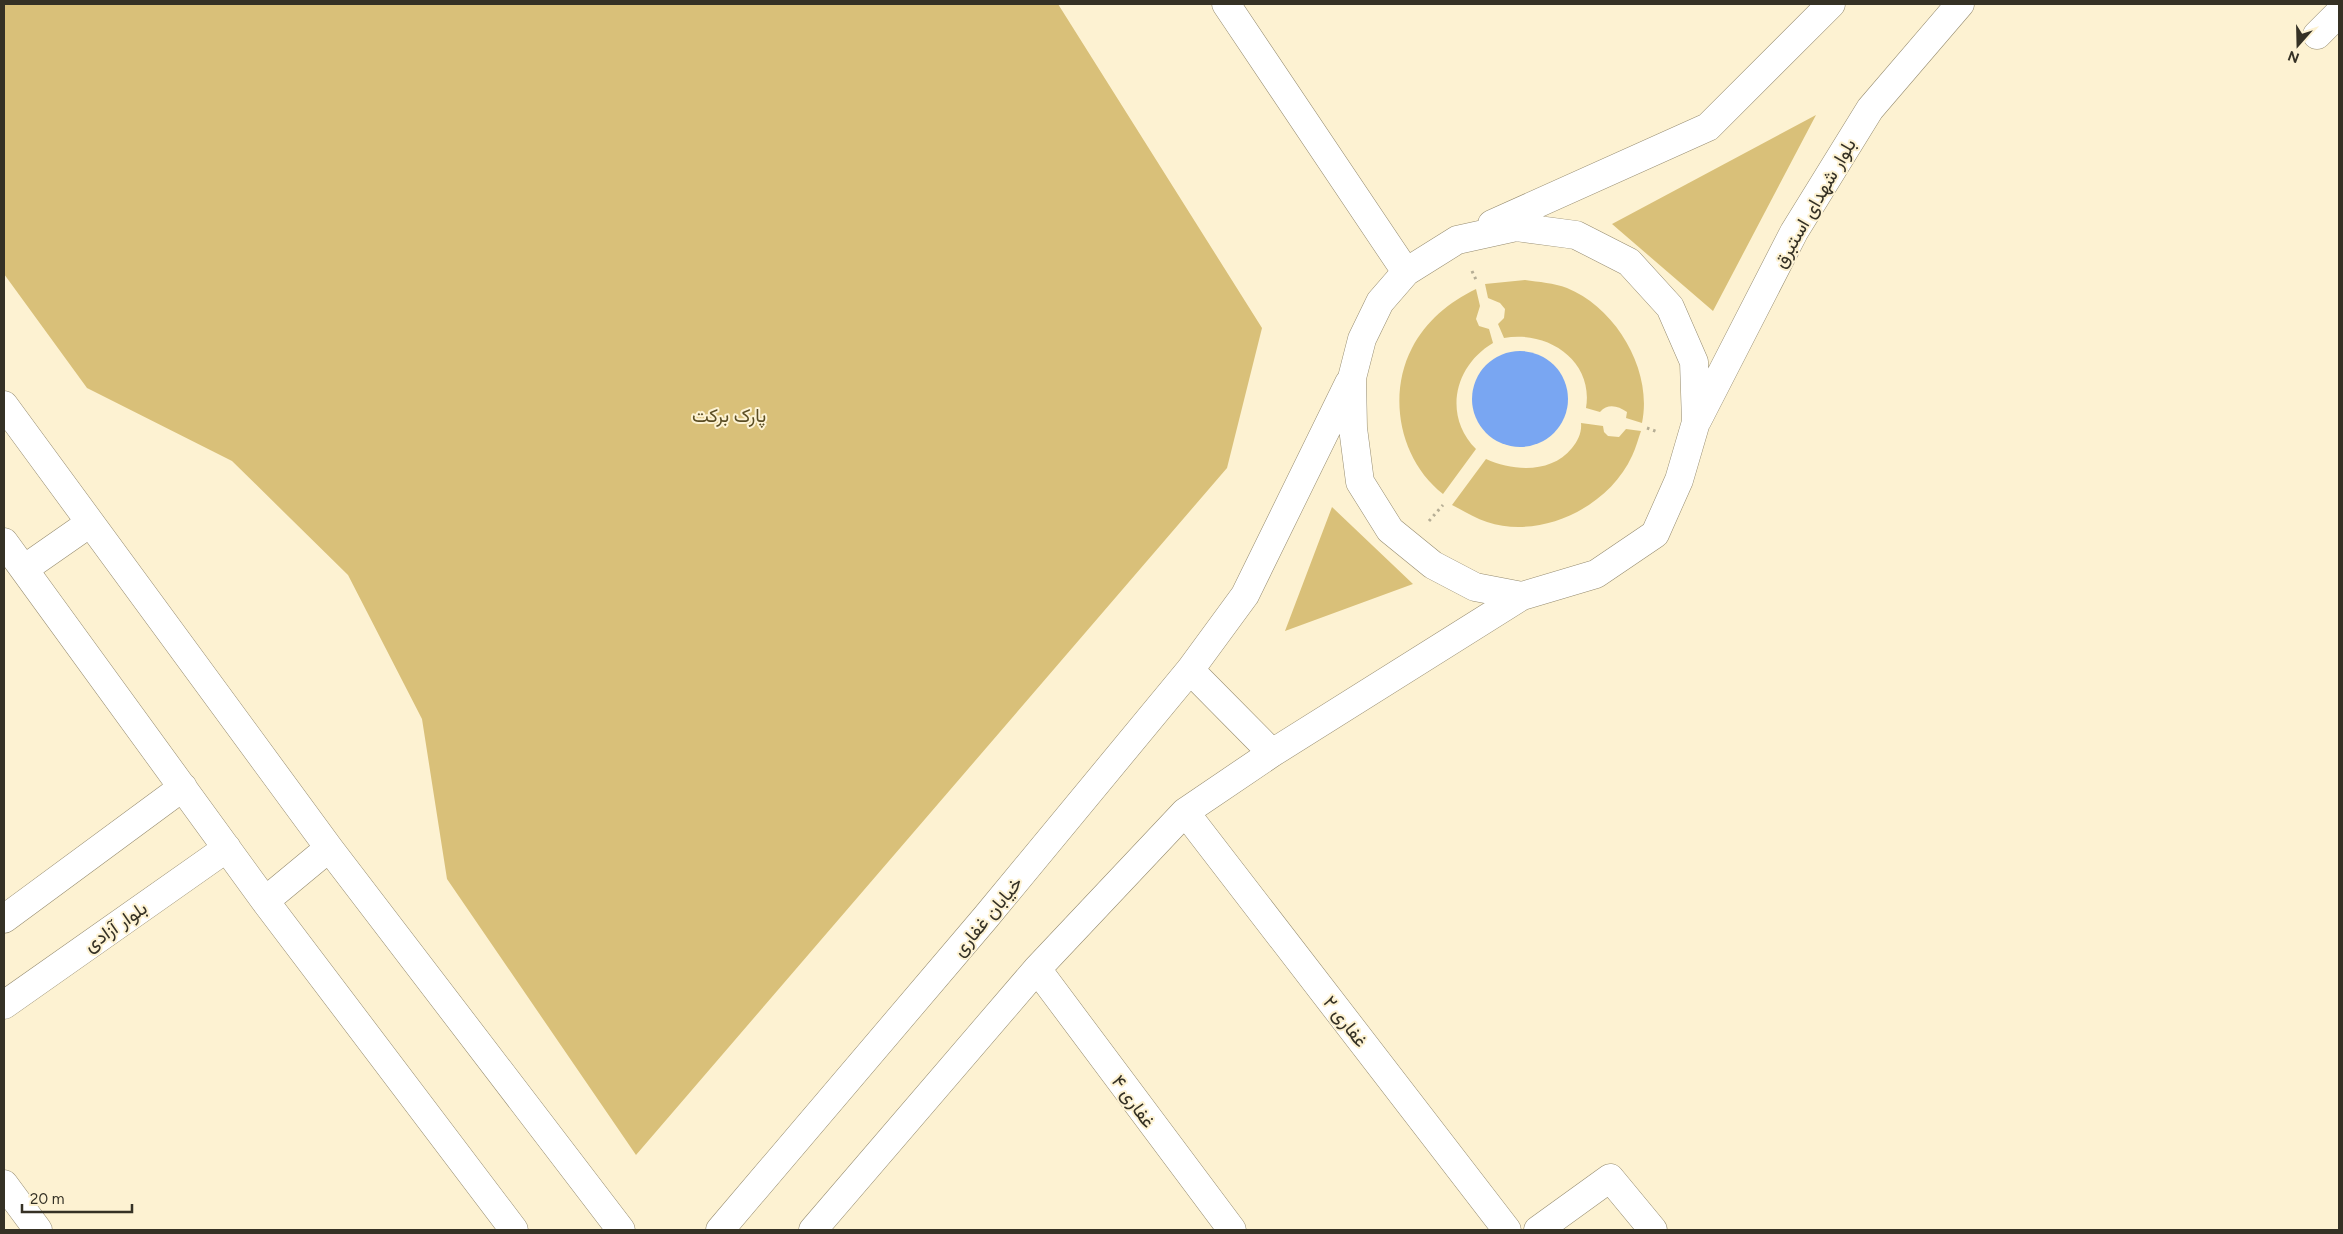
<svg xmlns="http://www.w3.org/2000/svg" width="2343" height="1234" viewBox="0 0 2343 1234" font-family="Figtree,Vazirmatn,sans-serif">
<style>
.green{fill:#d9c079}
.water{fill:#79a6f2}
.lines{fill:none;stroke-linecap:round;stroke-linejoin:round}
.minor-casing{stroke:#958b6f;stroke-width:29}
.path{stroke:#b6ae95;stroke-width:3;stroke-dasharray:2.5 4;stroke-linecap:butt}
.minor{stroke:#fff;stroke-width:28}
.labels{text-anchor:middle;stroke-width:4;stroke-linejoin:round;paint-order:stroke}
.street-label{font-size:19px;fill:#353125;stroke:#fdf2d2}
.park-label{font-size:19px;fill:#5a4d24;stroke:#fdf2d2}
</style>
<rect width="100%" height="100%" fill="#fdf2d2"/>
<path class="green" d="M4 4H1058L1262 328 1227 468 636 1155 447 879 422 719 348 575 232 461 87 388 4 274Z
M1816 115 1713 311 1612 224Z
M1525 280C1539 282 1554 283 1567 288 1616 308 1653 370 1642 423L1626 418 1627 412C1618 406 1608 403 1600 412L1586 408C1594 360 1547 330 1504 338L1498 324 1504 318 1505 309 1500 303 1488 298 1485 284Z
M1476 289 1480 306 1476 319 1479 326 1489 329 1493 343C1454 366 1443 416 1476 449L1443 494C1400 461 1387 396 1412 348 1426 321 1449 302 1476 289Z
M1581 423 1603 426 1604 432 1608 436 1619 437 1626 429 1641 431C1638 439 1636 448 1632 456 1609 507 1541 540 1487 522 1475 518 1464 511 1452 505L1486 459C1513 471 1551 474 1572 448 1578 441 1582 432 1581 423Z
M1332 507 1413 584 1285 631Z"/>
<path class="water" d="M1472 399a48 48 0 1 1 96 0a48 48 0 1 1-96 0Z"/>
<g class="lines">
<defs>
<path id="minor" d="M1226 4 1406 272
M2317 35 2339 13
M1492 224 1708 127 1831 4
M1516 227 1576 235 1629 262 1670 307 1694 362 1696 422 1679 480 1655 534 1596 574 1522 596 1475 587 1433 565 1390 530 1360 482 1353 428 1352 378 1362 339 1380 302 1406 272 1457 240Z
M4 405 329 848 621 1230
M1697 421 1794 232 1870 109 1960 4
M4 542 265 901 514 1230
M24 569 90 523
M1190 670 1272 753
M1185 812 1507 1230
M265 901 329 848
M4 919 183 787
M1037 969 1232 1230
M4 1005 227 848
M4 1184 38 1230
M720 1230 986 917 1190 670 1245 595 1349 383
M813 1230 1037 969 1185 812 1272 753 1522 596
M1538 1230 1610 1178 1653 1230"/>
</defs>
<use href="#minor" class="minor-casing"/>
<path class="path" d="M1472 271 1477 282
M1647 428 1658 432
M1429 521 1443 505"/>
<use href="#minor" class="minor"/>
</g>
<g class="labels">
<g class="street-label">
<text transform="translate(1814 203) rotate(-60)" y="7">بلوار شهدای استبرق</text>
<text transform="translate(987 916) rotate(-50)" y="7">خیابان غفاری</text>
<text transform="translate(115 926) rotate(-35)" y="7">بلوار آزادی</text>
<text transform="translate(1346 1021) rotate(52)" y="7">غفاری ۲</text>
<text transform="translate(1134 1101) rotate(54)" y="7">غفاری ۴</text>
</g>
<g class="park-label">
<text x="729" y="422">پارک برکت</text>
</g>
</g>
<rect width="2343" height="1234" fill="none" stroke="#353125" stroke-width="10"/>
<g transform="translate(2298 45) rotate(200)" stroke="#fdf2d2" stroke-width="4" paint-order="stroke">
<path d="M0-4L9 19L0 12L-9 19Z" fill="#353125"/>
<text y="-8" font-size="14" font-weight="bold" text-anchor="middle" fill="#353125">N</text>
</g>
<path d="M22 1204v8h110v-8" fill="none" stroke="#353125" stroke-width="2.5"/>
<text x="30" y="1204" font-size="15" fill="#353125" stroke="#fdf2d2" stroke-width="4" paint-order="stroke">20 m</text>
</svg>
